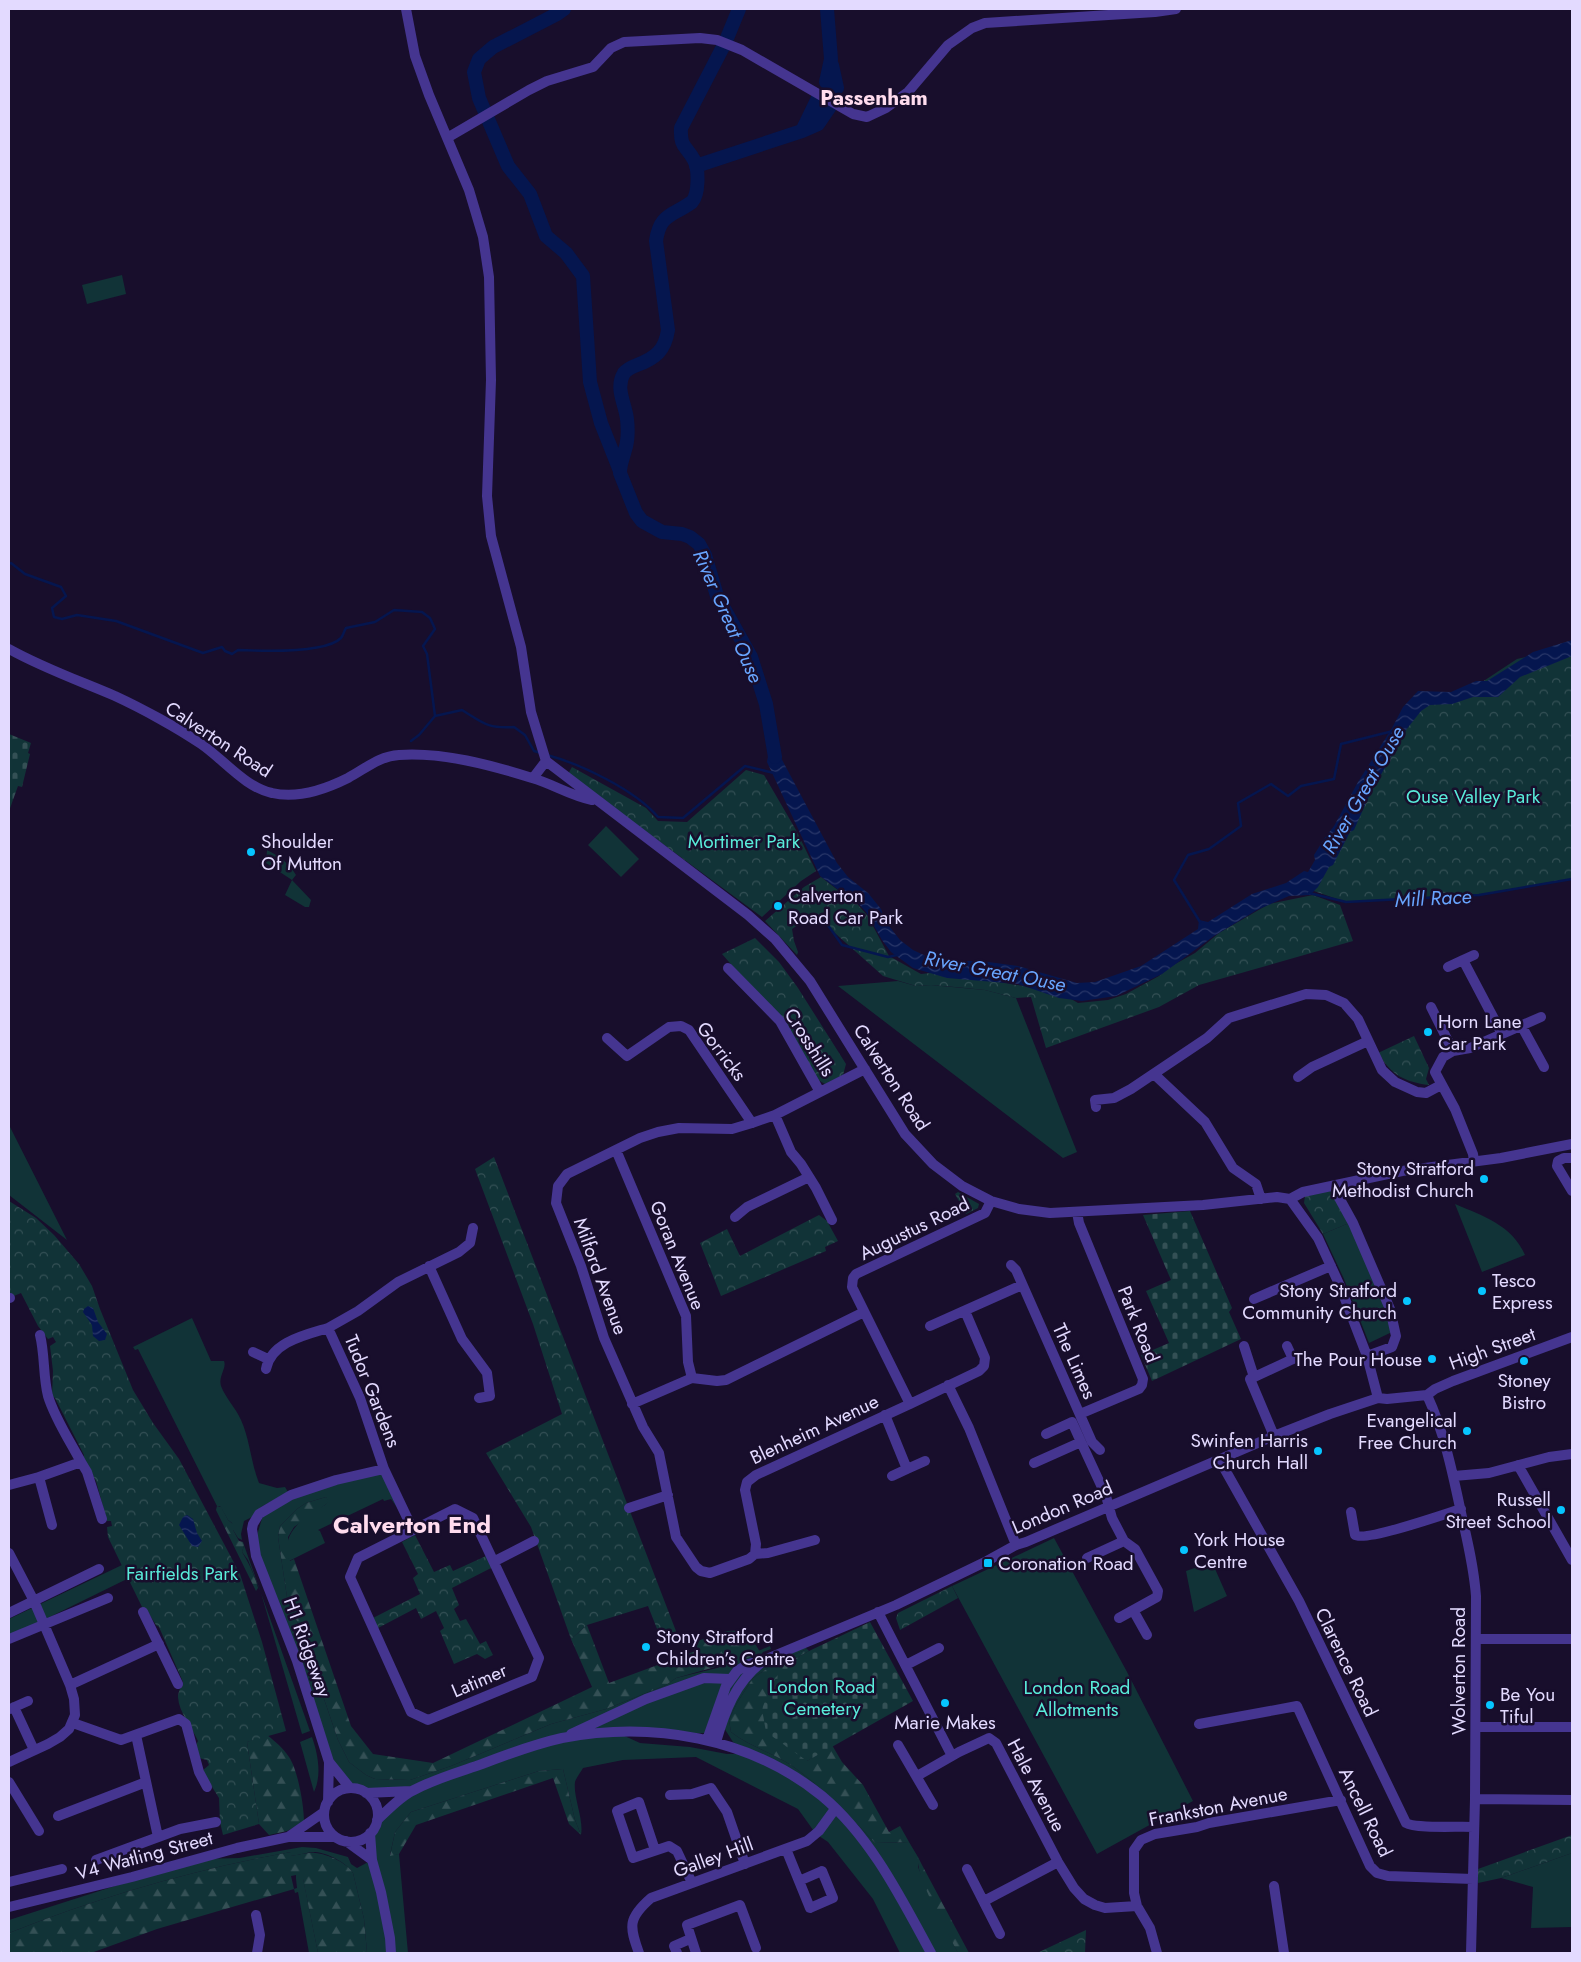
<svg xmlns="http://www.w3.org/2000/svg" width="1581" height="1962" viewBox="0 0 1581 1962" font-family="Jost,sans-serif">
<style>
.green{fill:#113337}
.forest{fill:url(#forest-firs)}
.cemetery{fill:url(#cemetery-stones)}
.park{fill:url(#park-crowns)}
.water{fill:url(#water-waves)}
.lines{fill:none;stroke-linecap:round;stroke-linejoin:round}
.stream{stroke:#05164f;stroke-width:2.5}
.river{stroke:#05164f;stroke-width:14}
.minor{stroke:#453590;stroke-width:10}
.poi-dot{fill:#06c5ff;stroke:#180e2c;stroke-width:2}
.labels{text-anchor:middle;stroke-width:5;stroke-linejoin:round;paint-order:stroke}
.street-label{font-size:19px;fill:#e3daff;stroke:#180e2c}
.park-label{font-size:19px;fill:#59ecda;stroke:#180e2c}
.poi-label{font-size:19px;fill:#e3daff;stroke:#180e2c;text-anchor:start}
.water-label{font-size:20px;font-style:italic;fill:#68a5ff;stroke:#180e2c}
.quarter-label{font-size:21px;font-weight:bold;fill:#ffdcee;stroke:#180e2c}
.district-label{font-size:24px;font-weight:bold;fill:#ffdcee;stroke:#180e2c}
</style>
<defs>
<pattern id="forest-firs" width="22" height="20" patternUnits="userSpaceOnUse" patternTransform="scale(1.25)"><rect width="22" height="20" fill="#113337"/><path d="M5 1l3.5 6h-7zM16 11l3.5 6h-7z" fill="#345055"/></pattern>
<pattern id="cemetery-stones" width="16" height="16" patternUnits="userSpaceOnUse" patternTransform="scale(1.25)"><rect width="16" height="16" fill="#113337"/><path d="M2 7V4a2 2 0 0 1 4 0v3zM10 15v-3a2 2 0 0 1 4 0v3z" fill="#345055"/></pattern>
<pattern id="park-crowns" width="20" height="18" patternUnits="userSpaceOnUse" patternTransform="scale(1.25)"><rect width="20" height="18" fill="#113337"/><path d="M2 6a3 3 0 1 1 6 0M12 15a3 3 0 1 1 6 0" fill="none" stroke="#345055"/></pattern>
<pattern id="water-waves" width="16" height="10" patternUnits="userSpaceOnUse" patternTransform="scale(1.25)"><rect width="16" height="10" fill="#05164f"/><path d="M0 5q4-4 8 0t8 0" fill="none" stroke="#293769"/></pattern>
</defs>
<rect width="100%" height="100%" fill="#180e2c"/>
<path class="green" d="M122 275 126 294 87 304 82 285Z
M606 826 639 859 621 877 588 845Z
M267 850C279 856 289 863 296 875L292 880 311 900 309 907H305L285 895 292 880 266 863Z
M898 981 916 986 931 985 985 990 1016 998 1077 1152 1063 1158 838 986Z
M9 1125 67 1240 9 1195Z
M1455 1204C1483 1216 1512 1225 1525 1255L1482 1272Z
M1349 1223 1387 1310 1392 1332 1369 1343 1344 1279 1323 1234Z
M192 1318 211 1361H224C227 1368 218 1376 221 1386 226 1399 236 1408 241 1420 250 1440 251 1463 259 1483L277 1488 285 1487 288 1492 261 1507 252 1517 244 1521 241 1534 242 1540 238 1538 233 1530 232 1523 228 1520 220 1506H217L138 1349 135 1350 133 1347Z
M384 1469 413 1530 391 1499 384 1501 383 1499 318 1530 320 1531 325 1543 289 1561C279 1534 304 1516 325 1505L328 1501 326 1497 306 1503 297 1509 280 1526 278 1537 287 1597 319 1675 320 1687 338 1740 349 1762 366 1775 375 1779 410 1780 451 1766 551 1724 606 1709 666 1685 676 1678 717 1668 770 1646 771 1649 763 1652 724 1701 733 1679 721 1675 705 1676 692 1679 647 1695 596 1719 566 1736 592 1727 645 1703 697 1685 708 1682 723 1683 706 1733 679 1734 635 1731 618 1733 640 1743 690 1747 727 1754H751L733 1742 724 1728C737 1676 761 1667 805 1647L807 1649 774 1664 753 1678 737 1703 729 1720 731 1732C749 1746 771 1752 791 1765 822 1787 849 1815 875 1843L909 1842 918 1857V1867L929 1894 958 1953H900L873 1899 828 1842 816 1834 798 1809 696 1757 623 1760 583 1768C581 1772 576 1778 575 1782 573 1797 584 1819 581 1835L575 1820 563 1769 539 1771 411 1812 395 1832 390 1855 399 1854 408 1953H367L364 1919 353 1873C347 1863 328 1853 315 1852 308 1852 299 1855 291 1856V1852C195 1869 99 1897 9 1933V1920L199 1859 239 1858 302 1847 316 1848 348 1857 351 1864 357 1868 372 1860 370 1833 377 1820 410 1791 366 1793 350 1788 329 1762 297 1661 256 1556 254 1545 264 1512 292 1500 291 1495Z
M1054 1538 1126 1670 1193 1801 1097 1854 952 1586Z
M244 1545 310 1731 302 1734 261 1593 248 1560 242 1552Z
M1212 1562 1227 1596 1194 1612 1186 1571Z
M122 1565 129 1578 9 1637V1619Z
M312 1737C318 1754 322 1775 314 1792L300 1742Z
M1572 1853V1927L1531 1928 1533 1887 1501 1878Z
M303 1878 318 1953H309L298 1892 295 1893 294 1889 297 1888 296 1879Z"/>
<path class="forest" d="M326 1497 329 1501 325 1505 294 1527 288 1537V1558L290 1561 294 1559 351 1726 373 1754 433 1763 592 1687 571 1639 587 1625 609 1683 698 1650 695 1642C725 1631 744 1619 761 1654L676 1678 666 1685 606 1709 551 1724 451 1766 410 1780 375 1779 366 1775 349 1762 338 1740 320 1687 319 1675 287 1597 278 1537 280 1526 297 1509 306 1503Z
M217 1506 221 1507 228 1520 234 1525 233 1530 239 1541 243 1542 244 1545 242 1552C249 1563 255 1576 258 1588L256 1591 216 1510Z
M807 1649 809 1651 784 1665 807 1761 832 1745 842 1762 863 1785 889 1832 900 1826 909 1842 875 1843C849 1815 822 1787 791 1765 771 1752 749 1746 731 1732L729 1720 737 1703 753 1678 774 1664Z
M267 1735C276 1742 283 1748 289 1757 298 1770 304 1806 304 1822L287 1831 269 1835 259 1824 247 1742Z
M563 1769 575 1820 581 1835 569 1824 553 1778 416 1825 399 1854 390 1856 395 1832 411 1812 539 1771Z
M291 1852V1856C299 1855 308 1852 315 1853 328 1854 347 1863 353 1873L364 1919 367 1953H318L303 1879H296V1875L291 1876 294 1889 157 1929 91 1953H9V1933C99 1897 195 1869 291 1852Z
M918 1857 922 1865 969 1953H958C948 1933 915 1877 918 1857Z"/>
<path class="cemetery" d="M9 734 31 743 28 753 30 754 22 787 18 786 9 811Z
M1190 1211 1232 1308 1229 1312 1241 1339 1152 1381 1141 1355 1169 1343 1146 1291 1171 1280 1143 1215Z
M870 1622 913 1701 807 1761 766 1732 762 1709 771 1686 784 1665 809 1651Z"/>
<path class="park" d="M1572 647V879L1479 895 1346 902 1308 889 1415 697 1470 690 1517 659Z
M572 767 646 808 658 821 687 822 746 770 764 775 796 830 816 871 801 881 762 917 568 774Z
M821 877 839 891 849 895 867 915 889 956 921 974 939 972 1041 989 1061 993 1078 1003 1108 1000 1126 994 1159 976 1170 967 1195 953 1219 933 1269 904 1313 895 1340 905 1353 941 1199 985 1159 1007 1046 1048 1031 997 1016 998 985 990 955 987 931 985 916 986 883 976 818 918 810 917 792 929 794 941 798 952 797 955 765 921 804 887Z
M755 938 779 962 798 988 846 1064 843 1075 825 1084 815 1078 780 1020 722 954Z
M1414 1036 1429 1068 1426 1079 1429 1085C1405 1082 1391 1075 1378 1053Z
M494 1157 679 1639 663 1644 648 1606 587 1625 571 1639 531 1527 486 1453 562 1414 533 1324 475 1169Z
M1332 1190 1349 1223 1323 1234 1304 1203 1305 1196Z
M958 1192 979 1204 978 1208 966 1214 955 1194Z
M9 1201 36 1218 54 1235 79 1264 92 1286 100 1309 133 1390 153 1423 179 1459 240 1574 262 1642 286 1731 247 1742 259 1824 223 1835 220 1822 219 1798 202 1771 209 1765 207 1760 199 1758 196 1745 198 1741C192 1727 179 1713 178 1697 178 1693 181 1686 183 1682L159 1627 156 1625 146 1609H143L108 1537 107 1527 112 1526 111 1521H107L96 1481 83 1458 84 1455 55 1398 52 1396 53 1371 50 1346 56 1342 53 1337 48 1339 38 1326 21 1293 9 1298Z
M819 1215 827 1221 838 1241 825 1247 826 1251 721 1296 700 1243 727 1229 740 1256Z
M415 1535 434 1572 450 1565 453 1571 486 1556 493 1567 452 1588 459 1605 454 1609 460 1621 466 1619 480 1644 486 1641 493 1655 485 1659 477 1654 454 1664 440 1631 444 1628 436 1611 421 1619 416 1608 378 1628 373 1618 420 1594 413 1578 418 1574 402 1542Z
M952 1586 958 1598 900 1630 896 1618 898 1613Z
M1572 1835V1853L1501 1878 1478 1883V1869Z
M1086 1930 1085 1953H1037Z"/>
<path class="water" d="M1572 640V656L1520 677 1498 697H1473L1452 704 1430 705 1421 711 1406 730 1369 796 1354 830 1350 832 1333 865 1329 867 1318 887 1310 895 1289 896 1257 910 1214 936 1162 974 1116 996 1082 1001 1059 998 1018 984 947 978 913 968 891 952 882 940 866 912 851 895 840 891 820 876 767 762 771 739 837 863 848 877 868 893 881 909 886 922 900 940 913 950 926 956 949 961H981L1018 966 1077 983 1095 982 1141 966 1198 929 1199 920 1208 922 1252 894 1286 883 1304 871 1308 872 1315 860 1314 855 1324 839 1334 826 1358 782 1392 728 1403 707 1418 691 1451 692 1476 681H1487L1533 652Z
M88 1306 93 1308 98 1322 107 1334 105 1340 99 1341 93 1336 92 1325 83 1312 84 1309Z
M187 1515 193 1519 197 1533 202 1541 198 1547 192 1546 179 1525 183 1517Z"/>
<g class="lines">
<path class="stream" d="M9 564 11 563 25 574 61 587 66 596 52 608 54 617 62 619 77 615 116 621 203 653 222 647 225 651 232 654 238 650C260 651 325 654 341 638 343 636 344 631 346 628L375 622 394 610 422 612 430 618 435 629 423 646 427 654 435 716
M411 741 419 735 435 716 462 710C483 723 488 729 514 727L525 735 534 751 541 753
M547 755C581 764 635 790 658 817L683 818 745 766 774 773
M1309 893 1346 902 1479 895 1572 879
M815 915 825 921 842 945 888 957 897 955
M1200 922 1174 880 1188 855 1209 849 1241 826 1238 803 1271 784 1288 796 1301 786 1334 779 1341 744 1393 731"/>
<path class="river" d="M564 9 557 14 493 47 479 59 474 72 479 98 508 166 530 194 546 236 566 253 583 276 590 382 601 423 620 471
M739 9 725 43 681 128C680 148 686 145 694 160 699 169 699 194 692 202 673 216 660 213 656 241L668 330C665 350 656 358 637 365 632 367 627 369 624 373 615 388 625 403 627 419 628 428 628 441 625 450 623 458 620 464 620 473L636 513 642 521 662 532 682 534 690 537 699 544 705 555 717 596 751 657 766 704 775 757
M832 65 837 88
M826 82 831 59 827 9
M802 131 818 124 831 105
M696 166 802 131 818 98"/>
<path class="minor" d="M406 9 415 56 429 95 469 190 483 237 489 277 491 380 487 496 491 536 521 647 531 712 546 761 748 915 775 939 810 981 905 1134 933 1164 962 1186 991 1201 1019 1209 1050 1213 1203 1205 1277 1197 1290 1199
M447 138 529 90 547 81 593 67 611 48 624 42 700 38 717 40 742 50 853 114 867 117 886 108 908 92 948 45 972 28 985 23 1155 12 1176 9
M9 649C43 668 80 681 115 696 141 708 178 728 201 744 223 759 246 788 272 793 297 799 326 789 348 778 365 769 379 756 399 755 443 752 491 765 532 778 553 784 571 796 592 800
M533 778 546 761
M1463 960 1474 955
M1448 967 1463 960 1502 1034
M728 968 780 1021 820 1092
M1431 1007 1453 1051
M1521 1025 1544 1067
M607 1038 627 1056 669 1027 681 1026 689 1030 752 1123
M1154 1074 1205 1122 1233 1168 1256 1184 1261 1199
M1298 1077 1312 1067 1368 1041
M1096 1107 1095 1100 1114 1098 1131 1089 1207 1038 1229 1018 1306 994 1326 995 1344 1003 1358 1019 1382 1070 1395 1082 1417 1092 1426 1093 1441 1085
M775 1115 791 1152 801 1164 816 1188 832 1220
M616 1150 686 1316 688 1362 692 1378
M1572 1158H1564L1558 1161 1557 1166 1572 1191
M1474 1161 1473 1154 1455 1109 1435 1072 1443 1057 1453 1051 1470 1048 1541 1017
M1336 1186 1337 1194 1353 1223 1390 1309 1396 1336 1392 1347 1367 1356
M1290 1199 1303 1192 1402 1171 1501 1158 1572 1144
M1290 1199 1318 1238 1340 1286 1367 1356 1378 1398
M1077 1212 1079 1223 1143 1379 1142 1385 1139 1389 1080 1414
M735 1217 747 1207 809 1177
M1011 1265 1016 1270 1092 1442 1100 1450
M429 1266 462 1339 487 1373 490 1396 479 1398
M9 1298H10
M1254 1299 1331 1266
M965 1311 985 1358 984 1366 979 1371 910 1404 852 1287 853 1278 856 1274 985 1213 991 1201
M930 1326 1022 1285
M328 1328 358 1311 398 1282 459 1252 470 1243 473 1228
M1244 1346 1254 1377
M253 1352 268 1359
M266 1369C271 1342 305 1335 328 1328L360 1398 384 1469
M948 1385 969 1428 1016 1545
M1427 1395C1445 1434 1453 1475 1462 1517 1468 1543 1474 1569 1476 1596L1475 1799 1471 1953
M1427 1395 1435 1389 1453 1381 1572 1337
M632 1404 692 1378 717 1381 726 1380 864 1312
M885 1415 907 1469 925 1461
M1046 1434 1072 1422 1081 1442
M1274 1436 1250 1379 1293 1359 1287 1346
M1219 1459 1299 1601 1406 1823C1416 1829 1460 1826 1474 1827
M81 1462 87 1472 102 1519
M1034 1463 1081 1442 1106 1496 1112 1518 1124 1541 1135 1549 1158 1591 1157 1597 1119 1618
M1518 1465 1572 1560
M892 1476 907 1469
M1454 1476 1489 1473 1549 1457 1572 1454
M39 1477 81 1462C70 1441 55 1419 48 1396 43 1377 45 1355 40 1335
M9 1485 39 1477 52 1525
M629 1508 668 1495
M455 1509 473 1518 539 1658 532 1677 428 1720 411 1712 350 1577 358 1558Z
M1351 1512 1355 1535C1365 1542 1445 1514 1461 1509
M815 1540 768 1553 755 1554 749 1559 710 1573 701 1571 696 1567 676 1537 659 1453 643 1427 604 1338 581 1266 556 1203 558 1186 567 1174 640 1138 658 1132 679 1128 732 1129 752 1123 775 1115 865 1069
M9 1553 34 1601 70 1685 74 1699 75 1715 69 1729 60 1737 48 1744 9 1762
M755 1554 756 1544 745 1490 747 1482 756 1475 910 1404
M1087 1558 1124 1541
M495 1561 534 1541
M1133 1610 1147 1635
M143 1612 178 1684
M878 1612 952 1756
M9 1613 99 1569
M9 1639 108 1598
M1476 1639H1572
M906 1665 939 1648
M70 1685 159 1644
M14 1707 34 1750
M10 1709 28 1701
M73 1723 121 1740 179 1719 186 1724 199 1772 207 1787
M1199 1724 1297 1706 1370 1866 1377 1873 1388 1876 1473 1879
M1476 1727H1572
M571 1734 646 1699 704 1678 730 1679
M136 1735 158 1837
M707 1740 726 1686 737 1671 748 1664 764 1660 896 1605 987 1561 1016 1545 1026 1542 1274 1436 1330 1414 1378 1398 1387 1399 1427 1395
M716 1742C725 1711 735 1683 762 1662
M898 1745 933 1805
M329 1762 350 1788
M917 1776 959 1752 989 1738 996 1743 1058 1862 1074 1888 1084 1899 1095 1905 1105 1908 1137 1906
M9 1782 39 1831
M324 1815a27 27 0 1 1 54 0a27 27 0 1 1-54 0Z
M366 1793 411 1791
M670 1795 692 1794 711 1788 727 1812 745 1864
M1475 1799 1572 1800
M328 1802 329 1762 297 1661 256 1556 252 1529 253 1524 259 1514 291 1495 336 1480 384 1469 413 1530
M58 1816 146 1782
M377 1820C388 1810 400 1797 412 1791 434 1779 459 1772 482 1764 508 1754 535 1744 562 1738 652 1721 749 1737 822 1796 871 1837 901 1898 931 1953
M370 1833 372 1860 381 1892 390 1938 391 1953
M288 1837 324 1812
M346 1841 372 1860
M786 1849 810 1908 833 1898 822 1871 799 1881
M655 1850 639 1802 617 1811 633 1858 669 1846 677 1851 692 1883
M96 1860 180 1829 216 1822
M967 1869 1000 1934
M9 1882 62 1869
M1274 1886 1284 1953
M984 1901 1058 1862
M9 1907 132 1877 237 1848 288 1837H335
M256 1915 260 1935 257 1953
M639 1953C629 1926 628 1918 651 1898L807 1841 819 1831 835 1809
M677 1953 674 1946 690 1939
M696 1953 687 1925 740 1905 756 1948
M1157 1953 1150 1928 1137 1906 1134 1893V1850L1141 1840 1155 1834 1197 1827 1209 1823 1341 1800"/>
</g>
<g class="poi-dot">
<circle cx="251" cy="852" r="5"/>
<circle cx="778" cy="906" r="5"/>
<circle cx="1428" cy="1032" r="5"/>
<circle cx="1484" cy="1179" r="5"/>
<circle cx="1482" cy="1291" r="5"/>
<circle cx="1407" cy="1301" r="5"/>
<circle cx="1432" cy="1359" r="5"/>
<circle cx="1524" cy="1361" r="5"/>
<circle cx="1467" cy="1431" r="5"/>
<circle cx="1318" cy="1451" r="5"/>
<circle cx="1561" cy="1510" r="5"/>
<circle cx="1184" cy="1550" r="5"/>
<rect x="983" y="1558" width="10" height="10" rx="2.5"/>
<circle cx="646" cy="1647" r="5"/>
<circle cx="945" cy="1703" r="5"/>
<circle cx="1490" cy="1705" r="5"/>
</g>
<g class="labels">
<g class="street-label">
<text transform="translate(219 739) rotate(33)" y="7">Calverton Road</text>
<text transform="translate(810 1042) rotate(58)" y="7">Crosshills</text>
<text transform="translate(722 1051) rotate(53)" y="7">Gorricks</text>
<text transform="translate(892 1077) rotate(57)" y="7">Calverton Road</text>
<text transform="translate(914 1228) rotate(-26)" y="7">Augustus Road</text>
<text transform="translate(678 1255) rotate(68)" y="7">Goran Avenue</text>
<text transform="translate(601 1276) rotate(70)" y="7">Milford Avenue</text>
<text transform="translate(1139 1324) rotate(68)" y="7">Park Road</text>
<text transform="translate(1492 1348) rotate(-20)" y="7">High Street</text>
<text transform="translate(1075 1361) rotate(66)" y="7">The Limes</text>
<text transform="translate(373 1391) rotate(68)" y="7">Tudor Gardens</text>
<text transform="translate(814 1429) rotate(-25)" y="7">Blenheim Avenue</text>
<text transform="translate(1062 1507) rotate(-23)" y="7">London Road</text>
<text transform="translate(308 1647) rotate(70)" y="7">H1 Ridgeway</text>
<text transform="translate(1347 1662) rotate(64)" y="7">Clarence Road</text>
<text transform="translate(1458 1671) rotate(-90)" y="7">Wolverton Road</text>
<text transform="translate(479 1680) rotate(-23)" y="7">Latimer</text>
<text transform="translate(1037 1785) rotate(62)" y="7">Hale Avenue</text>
<text transform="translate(1218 1806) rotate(-11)" y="7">Frankston Avenue</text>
<text transform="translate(1366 1812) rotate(64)" y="7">Ancell Road</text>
<text transform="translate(144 1855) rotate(-15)" y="7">V4 Watling Street</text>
<text transform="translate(713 1857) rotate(-20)" y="7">Galley Hill</text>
</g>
<g class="park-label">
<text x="1473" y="803">Ouse Valley Park</text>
<text x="744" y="848">Mortimer Park</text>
<text x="182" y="1580">Fairfields Park</text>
<text x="822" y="1693">London Road<tspan x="822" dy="22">Cemetery</tspan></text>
<text x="1077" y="1694">London Road<tspan x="1077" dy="22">Allotments</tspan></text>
</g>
<g class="poi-label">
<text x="261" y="848">Shoulder<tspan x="261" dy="22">Of Mutton</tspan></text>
<text x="788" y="902">Calverton<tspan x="788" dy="22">Road Car Park</tspan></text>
<text x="1438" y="1028">Horn Lane<tspan x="1438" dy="22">Car Park</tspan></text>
<text x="1474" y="1175" text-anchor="end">Stony Stratford<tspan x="1474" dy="22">Methodist Church</tspan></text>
<text x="1492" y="1287">Tesco<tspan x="1492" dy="22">Express</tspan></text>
<text x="1397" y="1297" text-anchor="end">Stony Stratford<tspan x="1397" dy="22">Community Church</tspan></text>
<text x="1422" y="1366" text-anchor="end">The Pour House</text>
<text x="1524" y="1387" text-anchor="middle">Stoney<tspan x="1524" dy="22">Bistro</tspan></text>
<text x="1457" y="1427" text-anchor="end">Evangelical<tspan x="1457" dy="22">Free Church</tspan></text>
<text x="1308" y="1447" text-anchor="end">Swinfen Harris<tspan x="1308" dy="22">Church Hall</tspan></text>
<text x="1551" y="1506" text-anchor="end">Russell<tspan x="1551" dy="22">Street School</tspan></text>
<text x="1194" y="1546">York House<tspan x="1194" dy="22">Centre</tspan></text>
<text x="998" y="1570">Coronation Road</text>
<text x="656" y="1643">Stony Stratford<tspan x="656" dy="22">Children’s Centre</tspan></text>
<text x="1500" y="1701">Be You<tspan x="1500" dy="22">Tiful</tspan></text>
<text x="945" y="1729" text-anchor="middle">Marie Makes</text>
</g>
<g class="water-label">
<text transform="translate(728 616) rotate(66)" y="7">River Great Ouse</text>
<text transform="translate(1363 790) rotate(-60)" y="7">River Great Ouse</text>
<text transform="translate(1433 898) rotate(-3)" y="7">Mill Race</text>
<text transform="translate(995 971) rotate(11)" y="7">River Great Ouse</text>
</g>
<g class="quarter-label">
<text x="874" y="105">Passenham</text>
</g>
<g class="district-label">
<text x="412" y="1533">Calverton End</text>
</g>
</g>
<rect width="1581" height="1962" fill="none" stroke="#e3daff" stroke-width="20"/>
</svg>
